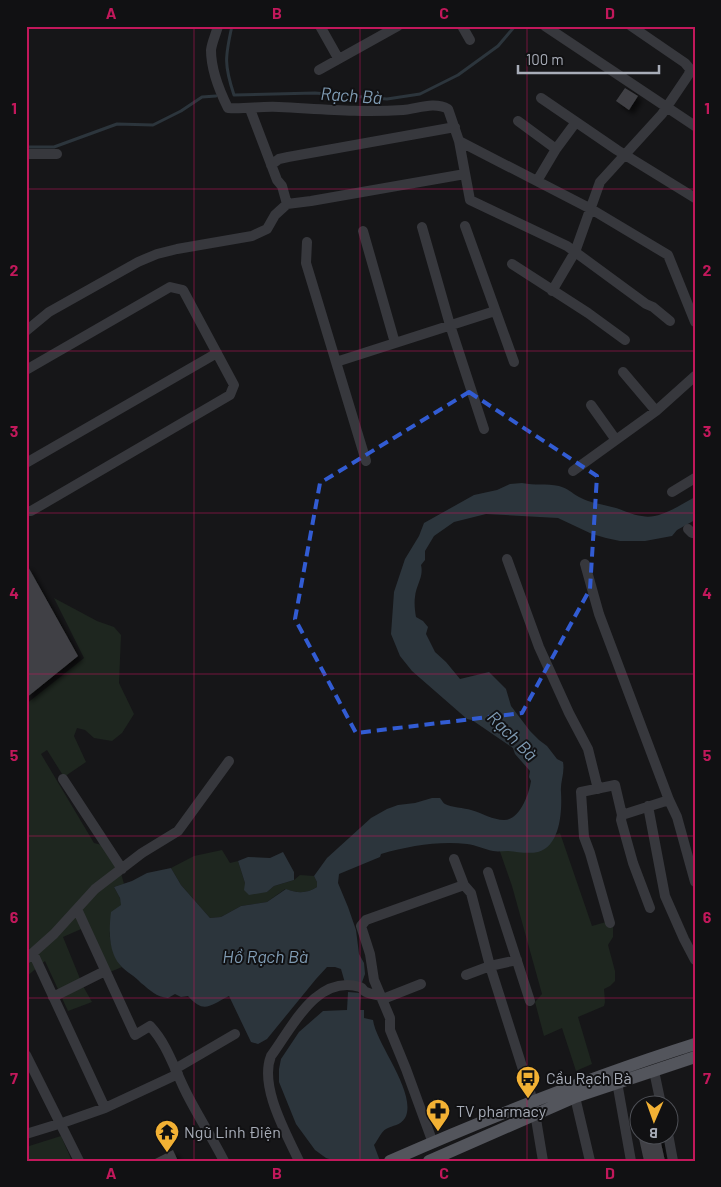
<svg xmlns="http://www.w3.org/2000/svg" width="721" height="1187" viewBox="0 0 721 1187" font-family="Barlow,sans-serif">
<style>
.green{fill:#1e261f}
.water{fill:#2c353c}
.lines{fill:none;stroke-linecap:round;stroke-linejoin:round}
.stream{stroke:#2c353c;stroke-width:3}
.building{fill:#404145;filter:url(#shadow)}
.minor{stroke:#37383d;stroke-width:10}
.major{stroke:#53555c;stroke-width:12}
.marked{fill:none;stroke:#325cd3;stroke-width:4;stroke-dasharray:10 6;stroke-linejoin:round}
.grid{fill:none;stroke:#c2185b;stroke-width:1;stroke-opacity:0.55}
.labels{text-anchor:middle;stroke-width:4;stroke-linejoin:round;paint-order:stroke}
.poi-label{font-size:16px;fill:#a8adb8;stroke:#111113;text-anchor:start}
.water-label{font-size:18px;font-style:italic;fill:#7f9bb3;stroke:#111113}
.neatline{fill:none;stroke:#c2185b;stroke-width:2}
.grid-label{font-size:16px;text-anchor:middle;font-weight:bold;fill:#c2185b}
</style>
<defs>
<filter id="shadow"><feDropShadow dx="4.5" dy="4.5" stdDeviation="2.5" flood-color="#0009"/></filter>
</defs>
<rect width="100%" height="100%" fill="#161618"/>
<path class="green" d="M54 598 97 621 114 627 121 635 119 683 134 714 122 733 112 741 94 738 85 730 77 728 74 736 86 762 64 777 47 750 41 754 94 843 114 848 124 884 114 887C117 893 122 899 121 905 119 914 112 922 110 931 108 938 116 962 122 967L110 972 88 926 63 937 83 986 92 1002 68 1011 45 961 26 977V704L84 658Z
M560 833 592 926 613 920V937L608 945 615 971V981L610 986 604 989 605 1002 604 1006 578 1017 592 1064 576 1071 562 1028 544 1036 535 1002 542 994 512 886 497 843 540 840Z
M222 850 230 863 238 861 245 883V890L267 892 274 886 294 880 300 875 314 876 317 882V887C307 894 297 893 285 889L267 902 241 906 221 917 210 918 181 885 171 868 194 856Z
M61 1136 72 1161H26V1147Z"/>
<path class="water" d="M522 483C535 486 546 483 559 486 567 488 572 493 579 497 590 503 601 504 612 507 622 509 631 515 642 516 659 520 680 505 695 497V520L677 530 672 536 645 541H620L606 538 592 534 558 518 486 514 454 522 434 536 425 551V560L421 565C424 577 416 585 415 597 414 603 415 611 416 617L423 621 428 627 426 634 435 652 446 662 460 679 489 672 506 689 511 706 530 731 539 740 547 746 557 759 563 762C565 773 560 782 561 792 562 810 561 846 538 852 528 854 518 852 508 851 503 851 498 852 493 851 484 849 476 845 467 844 438 841 409 846 381 854L380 857 339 874 338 883 348 907 356 930 359 954 364 963 365 974 361 985 345 983 341 969 335 967H327L316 979 267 1039 258 1044 251 1042 229 996C209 1006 204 1014 188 996L181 997 175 994 168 998C156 997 150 990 141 983 135 976 126 972 120 965 108 951 109 929 111 912L121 905 120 898 114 887 132 881 147 873 171 868 181 885 210 918 221 917 241 906 267 902 286 889C296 893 307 894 317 887V882L314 876 327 858 371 818 387 809 398 805 415 803 432 798H440C442 800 443 803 445 804 450 807 465 808 471 810 482 813 493 820 504 820 520 820 529 794 531 781L529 777 530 771 515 754 513 748 472 720 467 719 412 671 400 656 391 634 394 592 405 559 419 536 424 523 474 495 497 490 510 484Z
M283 852 294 872V880L274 886 267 892 249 895 244 890 245 883 238 861 248 857 270 858Z
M348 992 361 993 360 1010H364V1018L373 1020C376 1044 418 1094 405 1118 400 1126 393 1125 386 1129 381 1132 378 1140 374 1145L380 1161H336L326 1158 315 1150 296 1124 279 1082V1069L281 1059 299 1032 323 1011 347 1010Z"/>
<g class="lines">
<path class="stream" d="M232 26C225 57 224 65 234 95L315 93 387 99 420 94 458 75 498 46 515 26
M692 26 695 29
M26 147H54L117 124 153 125 181 111 202 97 216 96"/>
</g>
<path class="building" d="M625 88 638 96 629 110 616 101Z
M26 563 78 656 26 698Z
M638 1134H659L665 1161H644Z
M173 1150 178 1161H151Z"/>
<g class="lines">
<path class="minor" d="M218 26C216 34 212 42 211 50 211 70 219 90 228 108 246 109 262 106 279 107 320 109 361 113 403 110 417 109 434 101 448 109L459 141 470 200 567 246 646 304 653 307 670 321
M320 26 338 58
M462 26 470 40
M545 26 695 126
M319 70 398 26
M541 98 617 150 695 198
M250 109 277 180 282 186 287 204
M518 121 556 149
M459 141 591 209 668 255 695 322
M26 154H57
M271 165 279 159 288 157 455 127
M537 181 556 149 576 122
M465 226 514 362
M422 227 450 325 484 429
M363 231 395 343
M307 242 306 263 366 461
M512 264 588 313 625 340
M552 291 575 252 600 182 662 114 689 74 690 69 685 63 631 26
M26 331 49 312 138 262 157 254 177 249 252 236 267 229 275 215 287 204 311 201 465 174
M336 362 495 311
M26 370 170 287 183 290 234 385 230 395 31 511H26
M623 372 656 411 695 376
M591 405 616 440
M26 463 217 353
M573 471 656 411
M672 492 695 478
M688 529 692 533H695
M507 559 539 647 569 713 588 749 598 789
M585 564 599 614 669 800 677 817 695 882
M63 779 122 869
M648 806 665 896 684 939 695 960
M622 815 669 800
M454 859 464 885 471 893 490 966 533 1101 543 1161
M488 872 530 1001
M77 909 135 1035 150 1026C166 1043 173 1065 183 1086 195 1112 211 1135 224 1161
M610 923 590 853 584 837 581 792 615 785 622 815 621 820 633 863 650 908
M33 953 105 1108
M26 959 54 934 95 889 142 853 178 831 229 761
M466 975 490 966 517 960
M53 997 105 971
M383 999 421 984
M26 1055 79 1161
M175 1069 235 1034
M654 1071 661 1104
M617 1082 631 1161
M575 1097 590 1161
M26 1134 65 1122 105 1108 178 1074
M668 1134 673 1161
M433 1143 406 1069 390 1030V1018L374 980 370 954 361 926 366 920 464 885
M299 1161C286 1133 259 1086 271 1056 292 1028 316 974 360 987 364 989 362 990 366 992 370 994 376 995 381 996"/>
<path class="major" d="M390 1161C490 1117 591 1077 695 1044
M429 1161 575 1097 695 1057"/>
</g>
<path class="marked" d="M469 392 597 476 590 589 522 713 356 733 295 619 320 483Z"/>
<path class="grid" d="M194 26V1161M360 26V1161M527 26V1161M26 189H695M26 351H695M26 513H695M26 674H695M26 836H695M26 998H695"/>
<defs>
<symbol id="bus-pin" viewBox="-11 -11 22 30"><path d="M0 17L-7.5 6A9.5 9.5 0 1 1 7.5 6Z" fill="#f2b134" stroke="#111113"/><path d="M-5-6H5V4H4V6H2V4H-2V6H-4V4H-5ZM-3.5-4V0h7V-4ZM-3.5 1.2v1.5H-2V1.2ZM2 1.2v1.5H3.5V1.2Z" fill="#111"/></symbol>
<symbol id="pharmacy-pin" viewBox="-11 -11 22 30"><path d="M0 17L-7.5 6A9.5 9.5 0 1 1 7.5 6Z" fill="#f2b134" stroke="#111113"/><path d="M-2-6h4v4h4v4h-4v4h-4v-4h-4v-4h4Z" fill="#111"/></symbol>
<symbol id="temple-pin" viewBox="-11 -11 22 30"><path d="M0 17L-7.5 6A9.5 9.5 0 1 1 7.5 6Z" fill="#f2b134" stroke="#111113"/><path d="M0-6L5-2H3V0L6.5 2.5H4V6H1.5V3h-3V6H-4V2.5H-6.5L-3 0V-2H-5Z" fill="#111"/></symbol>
</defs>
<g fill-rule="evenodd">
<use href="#bus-pin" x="514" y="1064" width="28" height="38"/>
<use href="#pharmacy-pin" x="424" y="1097" width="28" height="38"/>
<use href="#temple-pin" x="153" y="1118" width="28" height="38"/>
</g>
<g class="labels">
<g class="poi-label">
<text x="546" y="1084">Cầu Rạch Bà</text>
<text x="456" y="1117">TV pharmacy</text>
<text x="184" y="1138">Ngũ Linh Điện</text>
</g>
<g class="water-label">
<text transform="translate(351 96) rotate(4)" y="6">Rạch Bà</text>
<text transform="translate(512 736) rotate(45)" y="6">Rạch Bà</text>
<text x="265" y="963">Hồ Rạch Bà</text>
</g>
</g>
<rect width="721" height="1187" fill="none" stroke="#111113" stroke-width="55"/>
<g transform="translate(654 1120) rotate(182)"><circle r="24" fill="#111113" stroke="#4d4f55"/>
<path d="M0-4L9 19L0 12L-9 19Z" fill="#f2b134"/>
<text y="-8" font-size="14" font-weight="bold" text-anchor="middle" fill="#a8adb8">B</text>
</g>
<path d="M518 65v8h141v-8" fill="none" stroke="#a8adb8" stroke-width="2.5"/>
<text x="526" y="65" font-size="15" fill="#a8adb8" stroke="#111113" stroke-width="4" paint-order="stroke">100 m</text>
<rect x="28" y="28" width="666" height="1132" class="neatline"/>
<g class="grid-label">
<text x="111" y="19">A</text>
<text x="277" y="19">B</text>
<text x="444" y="19">C</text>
<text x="610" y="19">D</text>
<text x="14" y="114">1</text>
<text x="707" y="114">1</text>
<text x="14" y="276">2</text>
<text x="707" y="276">2</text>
<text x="14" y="437">3</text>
<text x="707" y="437">3</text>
<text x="14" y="599">4</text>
<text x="707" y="599">4</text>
<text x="14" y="761">5</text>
<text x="707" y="761">5</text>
<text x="14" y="923">6</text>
<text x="707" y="923">6</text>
<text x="14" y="1084">7</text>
<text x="707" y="1084">7</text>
<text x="111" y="1179">A</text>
<text x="277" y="1179">B</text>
<text x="444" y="1179">C</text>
<text x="610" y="1179">D</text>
</g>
</svg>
